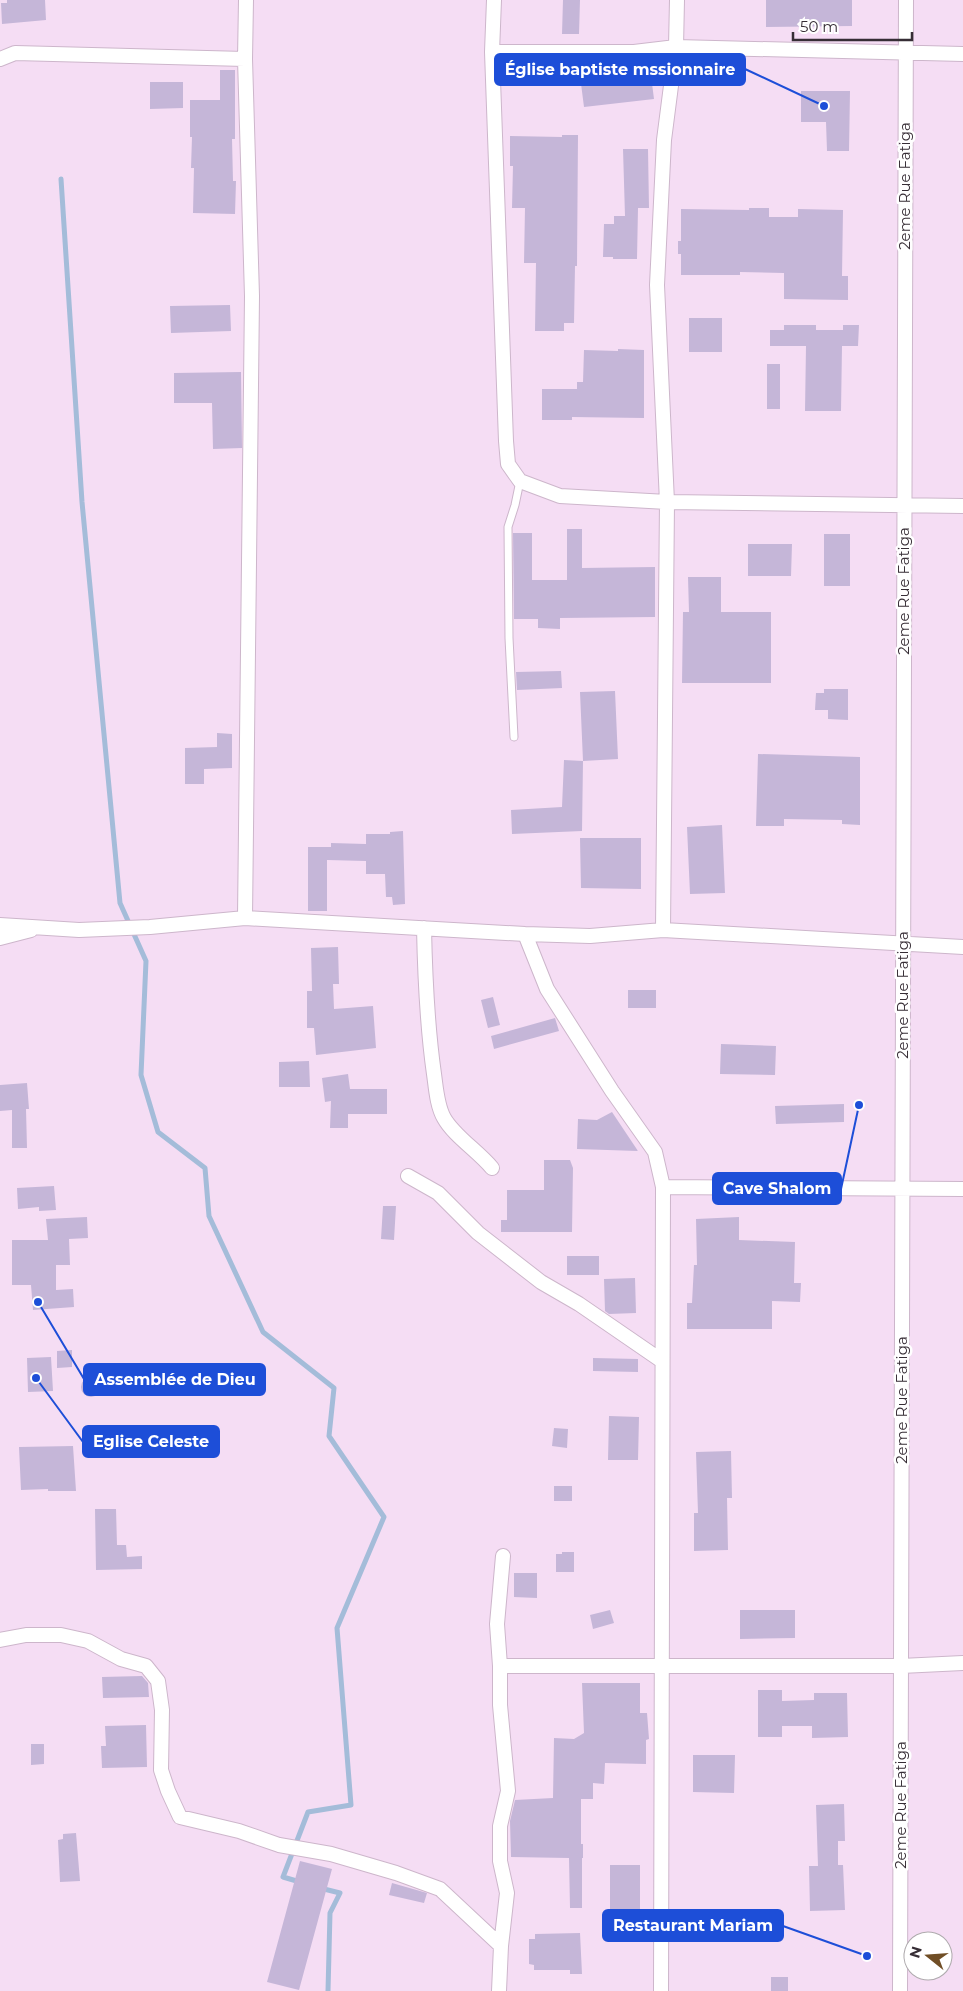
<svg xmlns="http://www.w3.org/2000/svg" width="963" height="1991" viewBox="0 0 963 1991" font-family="Montserrat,sans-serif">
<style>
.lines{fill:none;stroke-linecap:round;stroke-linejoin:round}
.stream{stroke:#a4bcd9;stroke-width:5}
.building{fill:#c5b6d8}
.service-casing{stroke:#cdb6cb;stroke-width:9}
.minor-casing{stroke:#cdb6cb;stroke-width:16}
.service{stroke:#fff;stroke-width:7}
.minor{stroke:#fff;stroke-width:14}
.labels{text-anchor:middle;stroke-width:5;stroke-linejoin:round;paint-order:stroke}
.street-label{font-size:15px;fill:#362d35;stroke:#fff}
.leader{fill:none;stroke:#1d4ed8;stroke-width:2}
.callout-dot{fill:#1d4ed8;stroke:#fff;stroke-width:2}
.callout{fill:#1d4ed8;stroke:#1d4ed8;stroke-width:2}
.callout-label{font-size:16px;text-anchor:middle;font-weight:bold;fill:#fff}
</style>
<rect width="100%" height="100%" fill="#f5ddf4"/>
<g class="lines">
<path class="stream" d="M61 179 82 502 120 903 146 961 141 1075 158 1132 205 1168 209 1216 263 1332 334 1388 329 1436 384 1517 337 1628 351 1805 308 1812 283 1877 300 1882
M320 1888 340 1893 330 1913 328 1991"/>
</g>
<path class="building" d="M7 0H45L46 20 2 24 1 3H7Z
M563 0H580L579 34H562Z
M766 0H852V26L766 27Z
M650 68 654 99 584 107 580 76Z
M220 70H235V139H232L233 181H236L235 214 193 213 194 168H191L192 137H190V100H220Z
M150 82H183V108L150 109Z
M801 91H850L849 151H827L826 122H801Z
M562 135H578L577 266H575L574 323H564V331H535L536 263H524L525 208H512L513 166H510V136L562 137Z
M623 149H648L649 208H638L637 259H613V257H603L604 224H614V216H625Z
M749 208H769V217H798V209L843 210 842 276H848V300L784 299V273L740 272V275H681V254H678V241H681V209L749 210Z
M230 305 231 331 171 333 170 306Z
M689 318H722V352H689Z
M784 325H816V330H843V325H859L858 346H842L841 411H805L806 346H770V330H784Z
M618 349 644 350V418L572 417V420H542V389H577V382H583L584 350 618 351Z
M767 364H780V409H767Z
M241 372 242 448 213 449 212 403H174V373Z
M567 529H582V568L655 567V617L560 618V629L538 628V619H514L513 533H532V580H567Z
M824 534H850V586H824Z
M748 544H792L791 576H748Z
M688 577H721V612H771V683H682L683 612H689Z
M561 671 562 688 517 690 516 672Z
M824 689H848V720L828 719V710H815L816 693H824Z
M615 691 618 759 583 761 580 692Z
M217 733 232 734V768L204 769V784H185V748L217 747Z
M758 754 860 757V825L842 824V820L784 819V826H756Z
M564 760 583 761 582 831 512 834 511 810 562 807Z
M722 825 725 893 690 894 687 827Z
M403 831 405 904 393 905 392 897H386L385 874H366V861L327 860V911H308V847H331V843L366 844V834H390V832Z
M580 838H641V889L581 888Z
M338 947 339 984H333L334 1009 373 1006 376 1048 316 1055 314 1028H307V991H312L311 948Z
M628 990H656V1008H628Z
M493 997 500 1025 488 1028 481 1000Z
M555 1018 559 1031 494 1049 491 1036Z
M721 1044 776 1046 775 1075 720 1074Z
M309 1061 310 1087H279V1062Z
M348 1074 350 1089H387V1114H348V1128H330L331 1101 325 1102 322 1078Z
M27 1083 29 1109H26L27 1148H12V1110L0 1111V1085Z
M844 1104V1122L776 1124 775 1106Z
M612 1112 638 1151 577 1149 578 1119 597 1120Z
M544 1160H570L573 1168 572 1232H501V1220H507V1190H544Z
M54 1186 56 1210 39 1211V1207L18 1209 17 1188Z
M383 1206H396L394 1240 381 1239Z
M87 1217 88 1238 69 1239 70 1265H56V1290L73 1289 74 1307 33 1310 31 1285H12V1240H48L46 1219Z
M739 1217V1240L795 1242 794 1283H801L800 1302 772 1301V1329H687V1303H692L694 1265H697L696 1219Z
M567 1256H599V1275H567Z
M635 1278 636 1313 609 1314 605 1311 604 1279Z
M72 1350V1367L57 1368V1351Z
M51 1357 53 1391 28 1392 27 1358Z
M593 1358 638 1359V1372L593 1371Z
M81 1387a10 10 0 1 1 20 0a10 10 0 1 1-20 0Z
M609 1416 639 1417 638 1460H608Z
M554 1428 568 1429 567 1448 552 1446Z
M73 1446 76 1491H48V1489L21 1490 19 1447Z
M731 1451 732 1498H727L728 1550 694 1551V1513H698L696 1452Z
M554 1486H572V1501H554Z
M95 1509H116L117 1545H126L127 1557 142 1556V1569L96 1570Z
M562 1552H574V1572H556V1554H562Z
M514 1573H537V1598L514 1597Z
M610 1610 614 1623 593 1629 590 1615Z
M740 1610H795V1638L740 1639Z
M142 1676 148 1683 149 1697 103 1698 102 1677Z
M582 1683H640V1713H647L649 1739 646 1740V1764L605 1763 604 1784 593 1783V1799H581V1844H583V1858H582V1908H570L569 1858 511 1857 510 1821 515 1800 553 1798 554 1738 574 1739 584 1733Z
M758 1690H782V1701L814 1700V1693H847L848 1737 812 1738V1726H782V1737H758Z
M146 1725 147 1767 102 1768 101 1746H106L105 1726Z
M31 1744H44V1764L31 1765Z
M693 1755H735L734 1793 693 1792Z
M844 1804 845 1841H838V1865H843L845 1910 810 1911 809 1866H818L816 1805Z
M76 1833 80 1881 60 1882 58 1840 63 1839V1834Z
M300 1861 332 1869 299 1990 267 1982Z
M610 1865H640V1909H610Z
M392 1883 427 1893 424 1903 389 1895Z
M580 1933 582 1974H570V1970H534V1965L529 1964V1939H535V1934Z
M771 1977H788V1991H771Z"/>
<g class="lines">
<defs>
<path id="service" d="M514 737 509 638 508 527 515 505 520 481"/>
<path id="minor" d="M494 0 492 52 506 441 508 464 520 481 560 496 667 502 963 506
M492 52H634L676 47 963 54
M0 59 15 53 245 59
M245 918 252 296 245 59 246 0
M0 925 79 930 150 927 245 918 525 934 590 936 663 930 963 947
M424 928C425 977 427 1025 434 1074 436 1088 437 1106 444 1118 454 1136 478 1151 492 1168
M663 930 667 502 657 285 664 140 676 47 677 0
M525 934 547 989 612 1091 655 1152 663 1187 661 1991
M0 938 31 930
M408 1176 438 1193 478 1233 541 1282 579 1304 662 1361
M663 1187 963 1189
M0 1640 26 1635H61L88 1641 121 1659 146 1666 158 1681 162 1710 161 1770 168 1791 180 1817 239 1831 279 1845 331 1854 396 1873 440 1889 501 1946
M500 1666H901L963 1663
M499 1991 501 1946 507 1893 500 1861V1826L508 1791 500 1705V1666L497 1624 503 1556
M900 1991 906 0"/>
</defs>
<use href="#service" class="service-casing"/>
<use href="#minor" class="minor-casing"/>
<use href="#service" class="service"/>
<use href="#minor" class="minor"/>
</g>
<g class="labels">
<g class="street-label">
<text transform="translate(905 186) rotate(-90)" y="5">2eme Rue Fatiga</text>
<text transform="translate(904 591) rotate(-90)" y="5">2eme Rue Fatiga</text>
<text transform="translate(903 995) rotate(-90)" y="5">2eme Rue Fatiga</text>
<text transform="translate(902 1400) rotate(-90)" y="5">2eme Rue Fatiga</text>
<text transform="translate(901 1805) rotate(-90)" y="5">2eme Rue Fatiga</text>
</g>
</g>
<path class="leader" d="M824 106L745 69M859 1105L841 1189M38 1302L84 1379M36 1378L83 1442M867 1956L783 1926"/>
<g class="callout-dot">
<circle cx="824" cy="106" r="5"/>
<circle cx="859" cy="1105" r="5"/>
<circle cx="38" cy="1302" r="5"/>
<circle cx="36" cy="1378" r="5"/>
<circle cx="867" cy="1956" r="5"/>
</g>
<g class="callout">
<rect x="495" y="54" width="250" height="31" rx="5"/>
<rect x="713" y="1173" width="128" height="31" rx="5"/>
<rect x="84" y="1364" width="181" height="31" rx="5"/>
<rect x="83" y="1426" width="136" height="31" rx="5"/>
<rect x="603" y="1910" width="180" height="31" rx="5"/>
</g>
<g class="callout-label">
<text x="620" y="75">Église baptiste mssionnaire</text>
<text x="777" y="1194">Cave Shalom</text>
<text x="175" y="1385">Assemblée de Dieu</text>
<text x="151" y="1447">Eglise Celeste</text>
<text x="693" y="1931">Restaurant Mariam</text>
</g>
<g transform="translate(928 1956) rotate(287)"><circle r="24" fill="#ffffff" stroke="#afabae"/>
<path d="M0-4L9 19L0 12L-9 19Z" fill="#704e26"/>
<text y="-8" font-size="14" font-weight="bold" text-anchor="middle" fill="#362d35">N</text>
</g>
<path d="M793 32v8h119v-8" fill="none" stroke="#362d35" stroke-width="2.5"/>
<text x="800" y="32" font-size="15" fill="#362d35" stroke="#ffffff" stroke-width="4" paint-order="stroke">50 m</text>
</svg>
